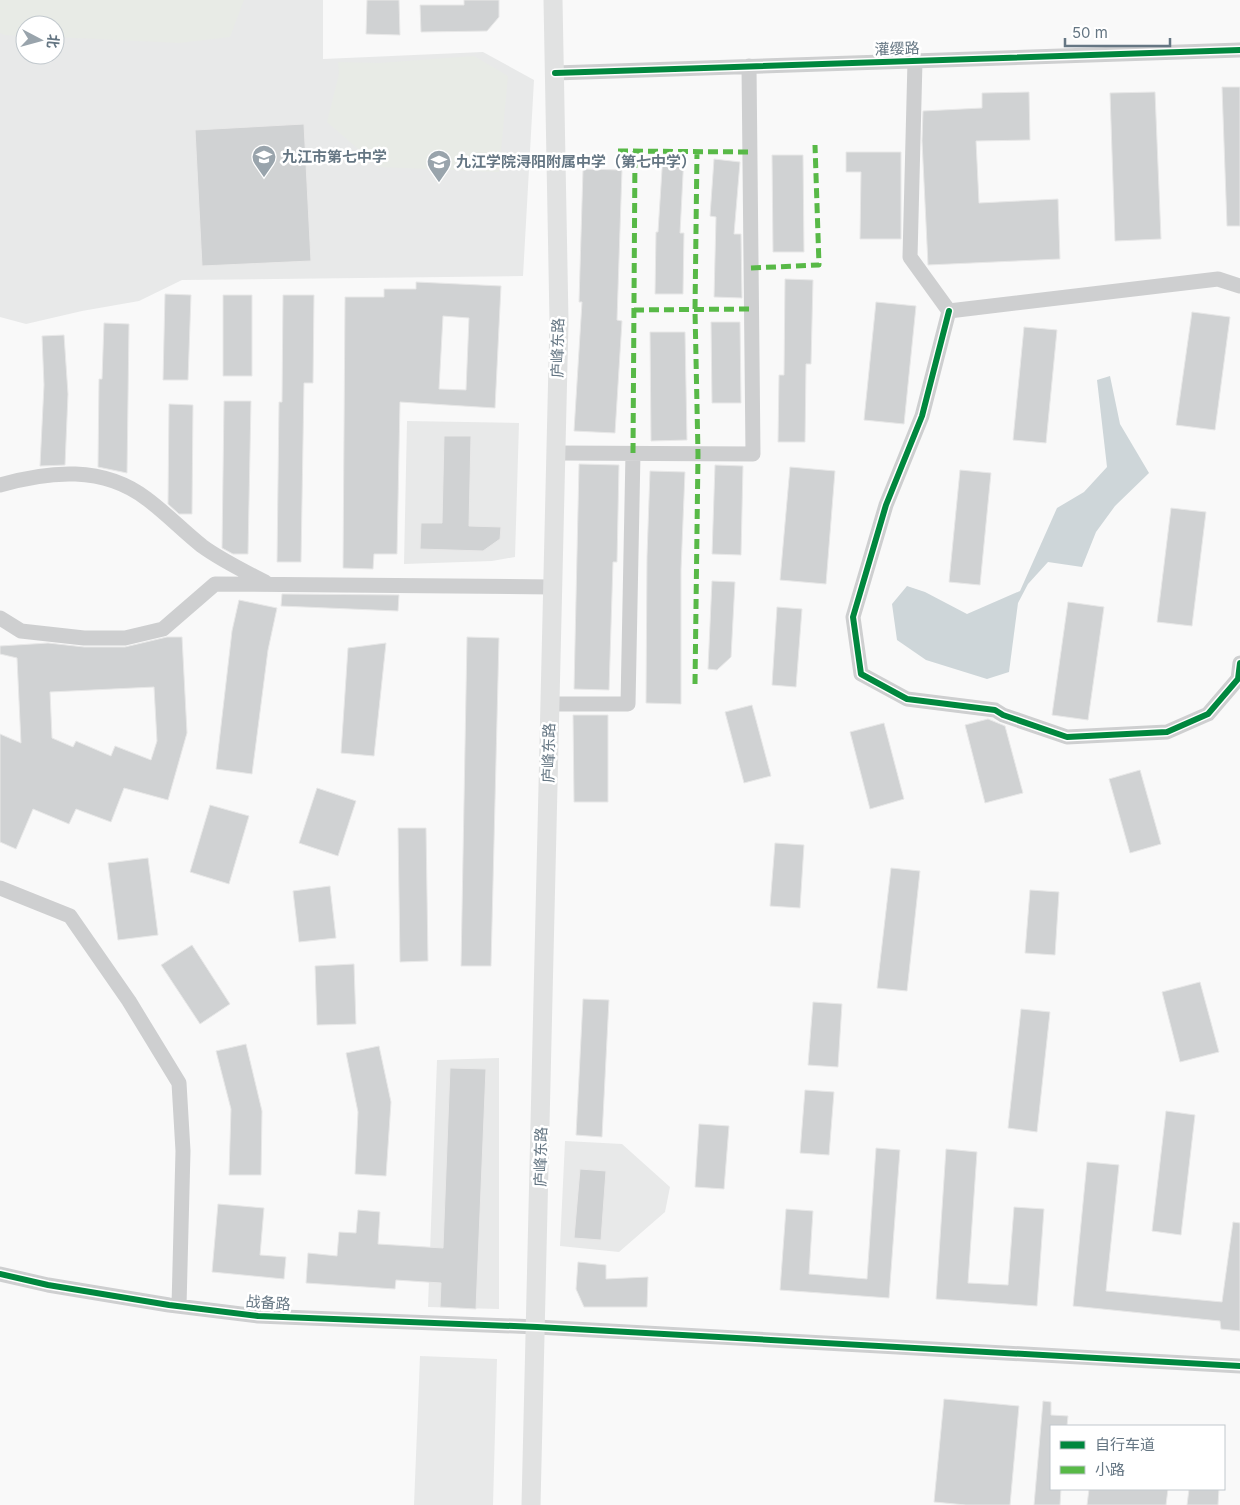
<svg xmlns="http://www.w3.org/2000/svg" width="1240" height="1505" viewBox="0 0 1240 1505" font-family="Inter,'Noto Sans SC',sans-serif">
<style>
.built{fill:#e8e9e9;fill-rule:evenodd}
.green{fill:#e8ebe6}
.water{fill:#ced6d9}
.building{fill:#d0d2d3;stroke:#e8e8e8;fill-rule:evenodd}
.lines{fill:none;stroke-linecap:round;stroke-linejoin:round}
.minor{stroke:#cecfd0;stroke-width:15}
.major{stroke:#e1e2e2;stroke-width:19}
.quiet{stroke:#58b947;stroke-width:5;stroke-dasharray:10 5;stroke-linecap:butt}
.cycleway-casing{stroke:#fff;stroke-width:9}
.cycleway{stroke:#00873e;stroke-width:6}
.labels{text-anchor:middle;stroke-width:5;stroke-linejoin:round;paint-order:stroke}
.street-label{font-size:15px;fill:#657683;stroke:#fff}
.poi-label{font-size:15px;font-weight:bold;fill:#657683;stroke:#fff;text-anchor:start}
</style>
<rect width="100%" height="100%" fill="#f9f9f9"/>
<path class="built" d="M0 0H323V59L483 52 534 80 523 276 182 280 139 301 82 311 26 324 0 317ZM25 25H55V55H25Z
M407 421 519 423 515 557 492 561 404 564Z
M499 1058V1309L428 1307 437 1060Z
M565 1141 622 1144 670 1187 665 1212 619 1252 560 1246Z
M420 1356 497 1359 493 1505H414Z"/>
<path class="green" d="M0 0H244L230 37 179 43 55 37V25H25V36L5 35 0 33Z
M474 56 508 76 499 172 379 167 327 122 339 74 338 62 379 63Z"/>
<path class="water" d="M1110 376 1120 424 1149 473 1115 506 1096 532 1082 567 1048 562 1028 584 1018 603 1009 672 987 679 926 660 897 640 892 604 907 586 925 592 967 614 1020 591 1057 508 1084 492 1107 467 1097 380Z"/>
<path class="building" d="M367 0H399L400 35 366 34Z
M464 0H499V17L487 31 421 32 420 5H464Z
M1222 87H1240V226H1227Z
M1029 92 1030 140 976 141 979 203 1058 199 1060 259 928 265 922 141 923 111 982 108V93Z
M1155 92 1161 239 1115 241 1110 93Z
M304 124 311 261 202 266 195 130Z
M846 152H901V239H860L861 172H846Z
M663 154 684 155 680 233H684L683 294H655L656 232H658Z
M772 155H803L804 252H773Z
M714 159 740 162 734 234H741L742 298 714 297 716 217 710 216Z
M583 169 622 170 617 320 622 321 615 433 574 431 582 302H579Z
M785 279 813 280 811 364H806L805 442H778L779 375H784Z
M416 282 501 286 495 408 400 402 397 554H374L373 569 343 568 345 297H384V289H416ZM443 316 469 318 466 390 439 389Z
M165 294 191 295 188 380H163Z
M223 295H252V376H223Z
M283 295H314L313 383H304L301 562H277L279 402H282Z
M876 302 916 306 904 424 864 420Z
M1192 312 1230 317 1215 430 1176 425Z
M711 322H740L741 403H712Z
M104 323 129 324 127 473 98 467 99 379H102Z
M1024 327 1057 330 1046 443 1013 440Z
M650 332H685L687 440 651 441Z
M64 335 68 394 65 465 40 466 44 385 42 336Z
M224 401H251L248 554H233L222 548Z
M169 404 193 405 192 514H179L168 504Z
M444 436H471L469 526 501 527 500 539 483 551 420 549 421 523H442Z
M579 464 619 465 617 562H613L609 690 574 689Z
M715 465 743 466 741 555 712 554Z
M790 467 835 471 826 584 780 580Z
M960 470 991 473 980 585 949 582Z
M650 471 685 472 681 570V704L646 703 647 556Z
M1171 508 1206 512 1192 626 1157 622Z
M712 581 735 582 731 657 717 670 708 669Z
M282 594 399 595 398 611 281 606Z
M239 600 277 608 268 650 252 774 216 769 232 631Z
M1068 602 1104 607 1088 720 1052 715Z
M777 607 802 609 796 687 772 685Z
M167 637H182L187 733 168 800 124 788 111 822 76 809 69 824 33 809 16 849 0 842V734L21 743 17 658 0 654V646L48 643 84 647H125ZM154 687 157 741 151 760 115 746 111 756 76 741 73 747 52 738 50 692Z
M467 637 499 638 491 966H461Z
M386 643 374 756 341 753 348 648Z
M752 705 771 776 744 783 725 712Z
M573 715H608V802H574Z
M988 719 1005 726 1023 793 985 803 965 725Z
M884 723 904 799 870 809 850 732Z
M1140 770 1161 844 1130 853 1109 779Z
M317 788 356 801 338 856 299 843Z
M210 805 249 816 229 884 190 872Z
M398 828H426L428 961 400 962Z
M775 843 804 845 800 908 770 906Z
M148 858 158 935 118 940 108 863Z
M891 868 920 871 907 991 877 988Z
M330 886 336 938 299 942 293 891Z
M1030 890 1059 892 1055 955 1025 953Z
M192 945 230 1004 200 1024 161 965Z
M354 964 356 1024 317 1025 315 966Z
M1200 982 1219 1052 1180 1062 1162 992Z
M583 999 609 1000 602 1137 576 1135Z
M813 1002 842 1004 838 1067 808 1065Z
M1021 1009 1050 1012 1037 1132 1008 1128Z
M246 1044 262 1111 261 1175H229L231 1109 216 1051Z
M379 1046 391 1102 386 1176 355 1174 358 1112 346 1053Z
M450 1068 486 1069 476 1309 440 1307 441 1283 396 1280 395 1289 306 1283 308 1253 337 1256 339 1232 356 1233 358 1210 380 1212 378 1244 443 1248Z
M805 1090 834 1092 829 1155 800 1153Z
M1166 1111 1195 1115 1181 1235 1152 1231Z
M699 1124 729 1126 724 1189 695 1187Z
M876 1148 900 1150 889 1298 780 1290 786 1209 813 1211 809 1274 867 1279Z
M946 1149 977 1152 968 1283 1008 1285 1014 1207 1044 1209 1037 1306 936 1299Z
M1087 1162 1119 1165 1106 1291 1222 1302 1233 1222 1240 1223V1331L1221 1329 1220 1321 1073 1306Z
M580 1169 606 1171 601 1240 574 1238Z
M218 1204 264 1208 260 1255 286 1257 284 1279 212 1272Z
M578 1262 606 1265V1279L648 1277 647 1307H584L576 1289Z
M944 1399 1019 1406 1010 1505H966L934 1502Z
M1043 1401 1051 1402V1415L1068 1416 1067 1426H1051V1489H1061L1060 1505H1034Z
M1089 1489H1168L1166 1505H1087Z
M1189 1489H1219L1218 1505H1187Z"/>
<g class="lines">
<path class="minor" d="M915 61 910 257 949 311
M555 73 1240 50
M949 311 922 416 886 505 853 617 861 674 907 699 995 710 1003 715 1067 737 1167 732 1208 714 1238 679 1240 663
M949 311 1218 279 1240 286
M556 453 753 454 749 66
M0 485C49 471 103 465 147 499 166 513 183 531 202 546 221 560 244 571 265 582
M0 618 21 631 84 638H125L163 629 215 584 553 587
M550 704H628L633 453
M0 888 70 916 129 1001 179 1083 183 1151 179 1306
M0 1274 48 1285 169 1305 258 1316 537 1327 1240 1366"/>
<path class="major" d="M531 1505 559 321 553 0"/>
<path class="quiet" d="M618 151 750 152
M751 268 819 265 815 145
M634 310 751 309
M633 453 635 151
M695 684 698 454 695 310 697 151"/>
<defs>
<path id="cycleway" d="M555 73 1240 50
M949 311 922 416 886 505 853 617 861 674 907 699 995 710 1003 715 1067 737 1167 732 1208 714 1238 679 1240 663
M0 1274 48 1285 169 1305 258 1316 537 1327 1240 1366"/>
</defs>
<use href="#cycleway" class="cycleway-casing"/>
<use href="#cycleway" class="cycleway"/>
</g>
<defs>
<symbol id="school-pin" viewBox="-11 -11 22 30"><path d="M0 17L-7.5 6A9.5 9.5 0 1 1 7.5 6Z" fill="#99a4ac" stroke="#fff"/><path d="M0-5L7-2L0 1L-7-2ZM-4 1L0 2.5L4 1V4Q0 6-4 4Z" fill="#fff"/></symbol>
</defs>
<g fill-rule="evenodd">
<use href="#school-pin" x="250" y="143" width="28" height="38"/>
<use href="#school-pin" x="425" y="148" width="28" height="38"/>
</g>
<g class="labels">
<g class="street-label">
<text transform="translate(897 49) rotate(-2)" y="5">灌缨路</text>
<text transform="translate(558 348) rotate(-89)" y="5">庐峰东路</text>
<text transform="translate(549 753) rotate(-89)" y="5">庐峰东路</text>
<text transform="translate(541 1157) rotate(-89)" y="5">庐峰东路</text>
<text transform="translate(268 1303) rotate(4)" y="5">战备路</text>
</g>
<g class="poi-label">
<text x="282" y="162">九江市第七中学</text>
<text x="456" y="167">九江学院浔阳附属中学（第七中学）</text>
</g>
</g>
<rect x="1050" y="1425" width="175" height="65" fill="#ffffff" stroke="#c1c8cd"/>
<rect x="1060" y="1441" width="25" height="8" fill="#00873e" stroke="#c1c8cd"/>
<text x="1095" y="1450" font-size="15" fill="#657683">自行车道</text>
<rect x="1060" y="1466" width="25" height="8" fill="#58b947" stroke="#c1c8cd"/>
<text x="1095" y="1475" font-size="15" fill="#657683">小路</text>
<g transform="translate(40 40) rotate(96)"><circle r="24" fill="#ffffff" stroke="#c1c8cd"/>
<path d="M0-4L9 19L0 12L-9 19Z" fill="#99a4ac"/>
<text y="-8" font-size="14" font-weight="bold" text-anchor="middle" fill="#657683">北</text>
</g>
<path d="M1065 38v8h105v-8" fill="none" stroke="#657683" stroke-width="2.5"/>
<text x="1072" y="38" font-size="15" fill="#657683" stroke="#ffffff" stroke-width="4" paint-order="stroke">50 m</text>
</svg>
